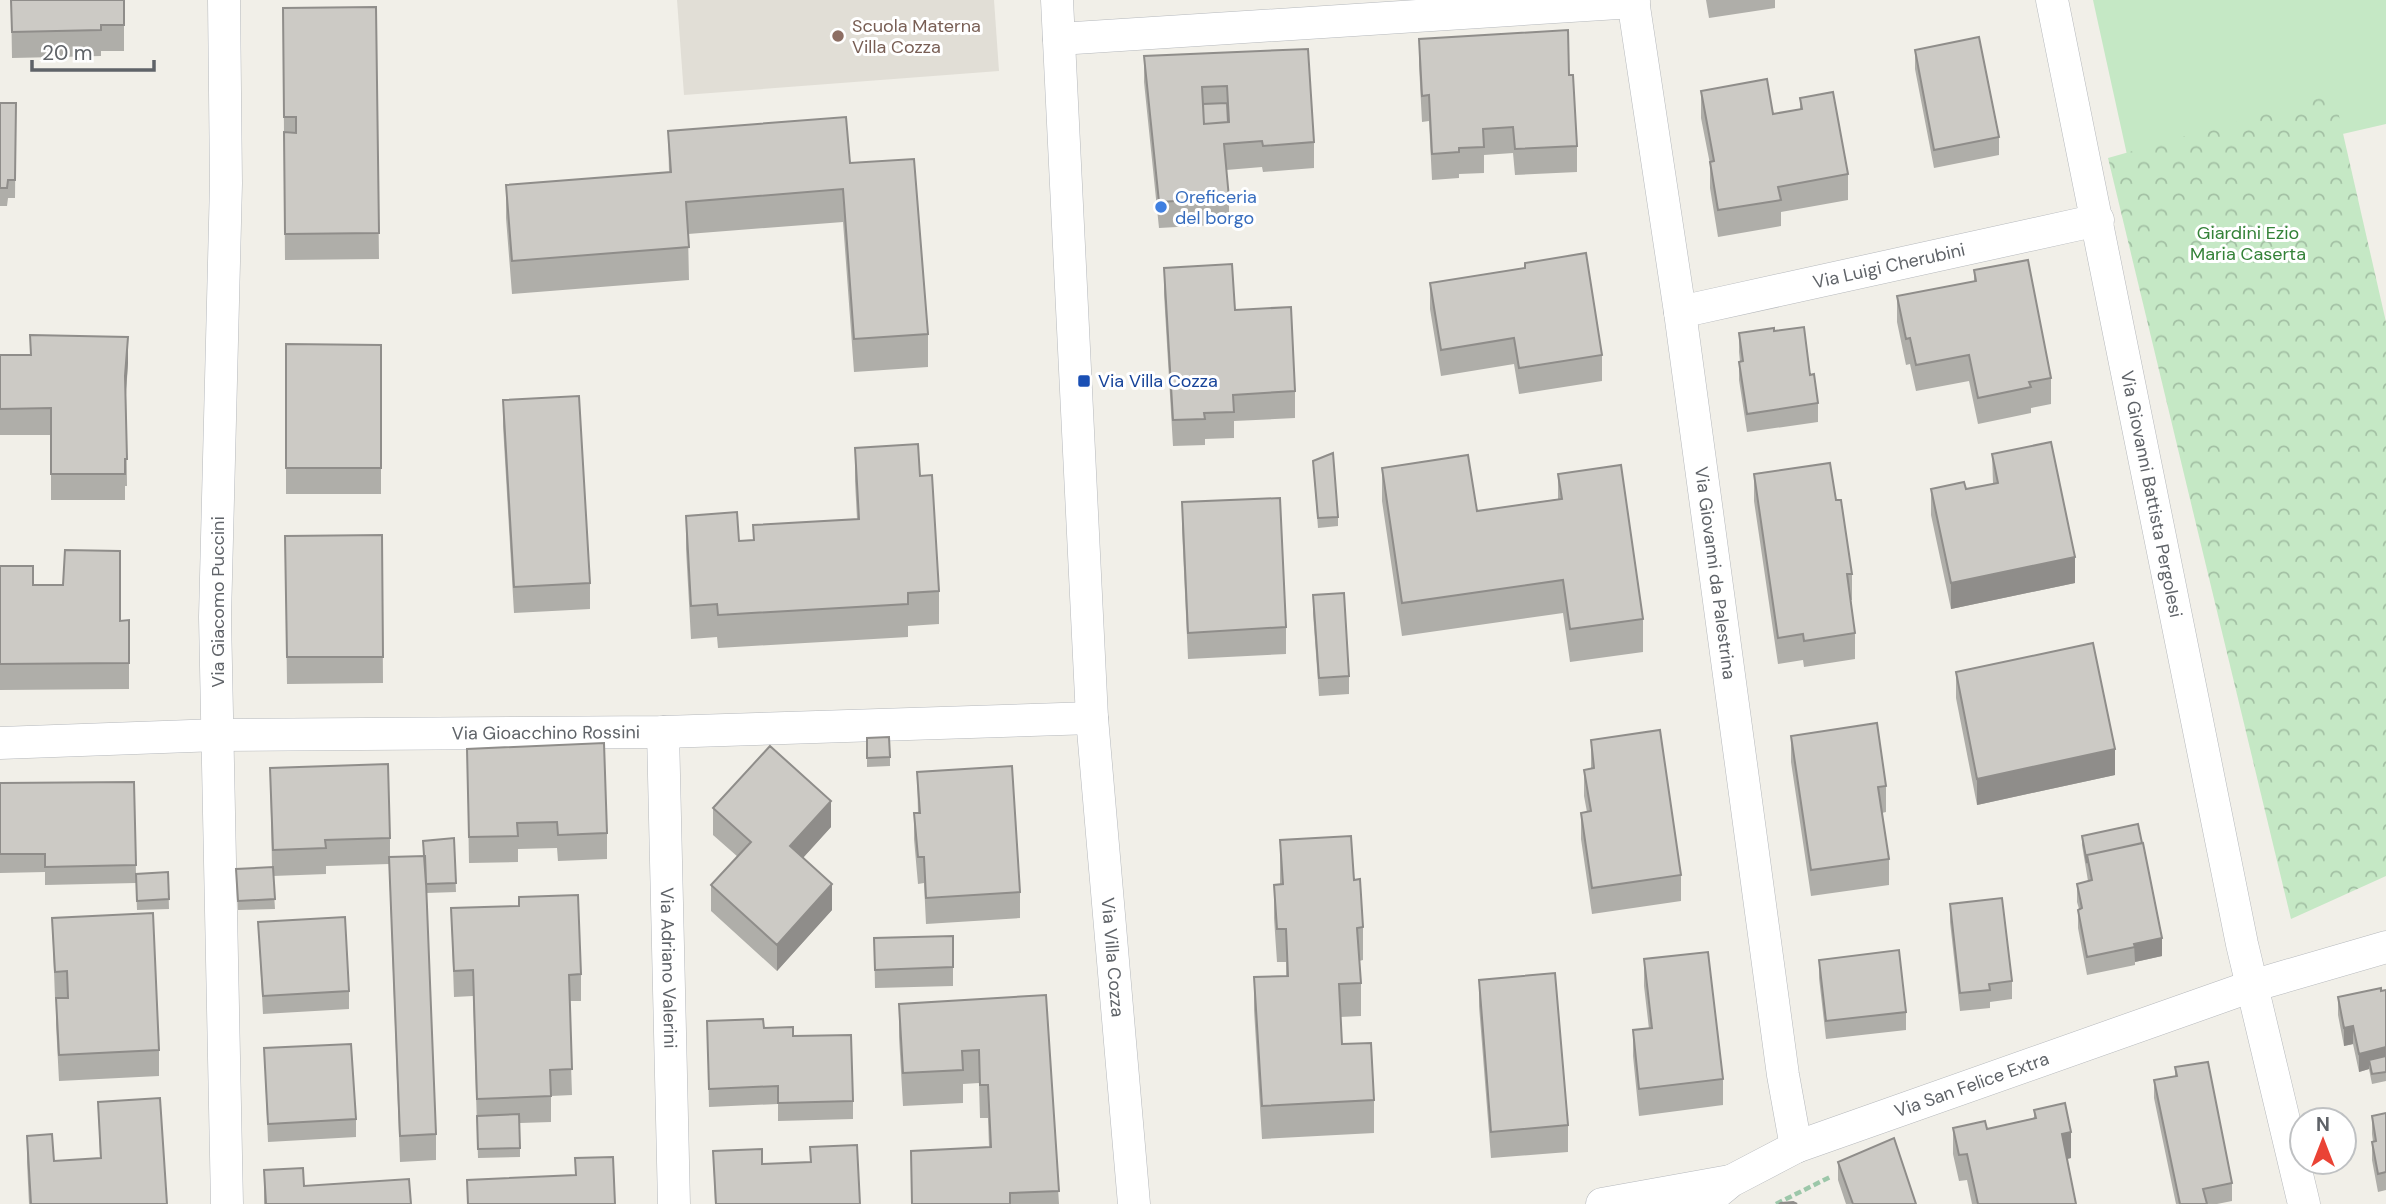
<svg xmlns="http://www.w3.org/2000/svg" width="2386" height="1204" viewBox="0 0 2386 1204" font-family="'DM Sans',sans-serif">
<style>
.education{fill:#e1ded6}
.grass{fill:#c5e8c5}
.park{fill:url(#park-crowns)}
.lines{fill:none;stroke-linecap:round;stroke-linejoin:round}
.minor-casing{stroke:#b5b8bc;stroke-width:33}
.path{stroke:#9cc7a9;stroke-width:4.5;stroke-dasharray:7 3.5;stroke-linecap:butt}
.minor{stroke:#fff;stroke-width:32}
.wall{fill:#afaea9}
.shaded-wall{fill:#8f8d8a}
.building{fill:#cccac5;stroke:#8f8d8a;stroke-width:2;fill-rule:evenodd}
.education-dot{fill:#8d6e63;stroke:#fff;stroke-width:2.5}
.shop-dot{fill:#3f7fe0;stroke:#fff;stroke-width:2.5}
.transit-dot{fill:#1a4fb4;stroke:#fff;stroke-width:2.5}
.labels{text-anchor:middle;stroke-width:6;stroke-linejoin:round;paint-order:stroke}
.education-label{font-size:18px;fill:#785e54;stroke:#fff;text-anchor:start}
.shop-label{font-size:18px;fill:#366cbe;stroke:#fff;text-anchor:start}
.park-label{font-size:18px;fill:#348238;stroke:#fff}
.street-label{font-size:18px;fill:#5f6368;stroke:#fff}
.transit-label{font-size:18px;fill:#164399;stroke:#fff;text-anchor:start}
</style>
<defs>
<pattern id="park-crowns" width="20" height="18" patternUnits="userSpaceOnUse" patternTransform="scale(1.75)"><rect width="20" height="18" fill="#c5e8c5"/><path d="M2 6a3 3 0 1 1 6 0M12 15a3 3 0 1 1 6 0" fill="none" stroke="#a3c0a4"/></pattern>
</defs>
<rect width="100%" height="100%" fill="#f1efe8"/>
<path class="education" d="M677 0H994L999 71 684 95Z"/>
<path class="grass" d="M2093 0H2386V124L2133 182Z"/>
<path class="park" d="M2334 94 2386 322V876L2291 919 2108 158Z"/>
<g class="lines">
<defs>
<g id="minor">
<path d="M224 0 226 183 215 617 227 1204"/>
<path id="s1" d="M1057 0 1092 718 1134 1204"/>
<path id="s2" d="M1633 0 1680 312 1783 1075 1796 1147"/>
<path id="s3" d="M2052 0 2242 944 2304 1204"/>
<path d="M1059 39 1634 2"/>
<path id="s4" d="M1680 312 2098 220"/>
<path id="s5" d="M663 732 674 1204"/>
<path id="s6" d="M0 743 218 735 663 732 1092 718"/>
<path d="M1602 1204 1730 1181"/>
<path id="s7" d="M1703 1204 1731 1181 1796 1147 2252 986 2386 947"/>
</g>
</defs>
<use href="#minor" class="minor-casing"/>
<path class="path" d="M1776 1204 1830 1177"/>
<use href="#minor" class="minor"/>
</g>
<path class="wall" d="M11 0H124V51H101V56L12 58Z
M1706 0H1775V8L1709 18Z
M376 7 379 259 285 260 283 8Z
M1419 39 1569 75 1577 146V172L1515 175 1513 153 1484 155V173L1459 174V178L1432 180 1429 121 1422 122 1419 65Z
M1308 49 1314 142V168L1263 172 1262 167 1226 170 1229 198V224L1159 228 1144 82V56Z
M1915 50 1999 137V155L1934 168 1915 69Z
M1701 91 1773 114 1800 109V98L1848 174V200L1781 212V226L1718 237 1710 188V164L1701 118Z
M0 103H16L15 198H8L7 206H0Z
M668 131 850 163 928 334V367L854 372 843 222 688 234 689 280 512 294 506 218V185L669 172Z
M1164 268 1235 310 1295 391V418L1234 421V438L1205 439V445L1173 446 1164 294Z
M1974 270 2051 378V404L2031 408V413L1978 424 1969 381 1916 391 1910 364 1906 365 1897 322V296L1974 282Z
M1430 283 1602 355V381L1519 394 1514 364 1441 376 1430 309Z
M1739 333 1810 375 1818 403V422L1747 432 1739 380V362H1740L1739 352Z
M286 344 381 345V494H286Z
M0 355 128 363 126 395 127 486H125V500H51V435H0Z
M503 400 590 583V609L514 613 503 426Z
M855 448 920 476 939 591V624L908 626V637L718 648 717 637 691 639 686 549V516L739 541 753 540V525L857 519 855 481Z
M1992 454 2075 583 1951 609 1931 515V489H1966L1993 484Z
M1313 461 1338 517V526L1318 528Z
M1382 468 1477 511 1558 499V474L1643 619V652L1570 662 1563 613 1402 636 1382 501Z
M1754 474 1836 500 1852 574V600H1851L1855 633V659L1804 667 1803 660 1778 664 1754 501Z
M1182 502 1286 627V654L1188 659 1182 528Z
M382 535 383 683 287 684 285 536Z
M0 566 33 585 120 621 129 620V689L0 690Z
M1313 595 1349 676V694L1319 696 1313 613Z
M1956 672 2115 775 1977 805 1956 698Z
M1791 736 1886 786V812L1882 813 1889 859V885L1811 896 1791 762Z
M867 738 890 757V766L867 767Z
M1591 740 1681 875V901L1592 914 1581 839V813L1587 812 1584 796V770L1591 768Z
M467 749 607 833V859L558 861 557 848 518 849V862L469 863Z
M270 768 390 838V857L423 856 454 838 456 892 426 893 436 1134V1160L400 1162 389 864 326 866V874L273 876 275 909 238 910 236 869 272 867Z
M917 772 1020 892V918L926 924 924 883 918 884 914 839V813H918Z
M134 782 136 874 168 872 169 909 137 910 136 883 45 885V872L0 873V783Z
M713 808 831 827 803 858 832 910 777 971 711 911V885L738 857 713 835Z
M2082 836 2162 956 2135 962V965L2087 975 2078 928V910L2079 909 2077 902V884L2088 881 2082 845Z
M1280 840 1354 880 1363 927V960L1359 961 1361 983V1016L1340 1017 1342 1044 1374 1100V1133L1262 1139 1254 1010V977L1286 976V962H1277L1274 918V885L1280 884Z
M1950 904 2012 981V999L1990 1002V1008L1960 1011 1950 922Z
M451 908 581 974V1001H569L572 1095 551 1096V1122L520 1123V1157L478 1158 473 996 454 997Z
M52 918 159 1050V1076L59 1081 56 1024V998L67 997 55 998Z
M258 922 349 991V1009L263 1014Z
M953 936V986L875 988 874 938Z
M1644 959 1723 1079V1105L1639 1116 1633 1056V1030L1649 1029 1644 986Z
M1819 960 1906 1012V1030L1826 1039 1819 978Z
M1479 980 1568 1125V1152L1491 1158 1479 1006Z
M2386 990V1081L2372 1084 2369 1069 2359 1072 2353 1044 2344 1046 2338 1015V997Z
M1046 995 1059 1204H911V1151L989 1147 988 1118H980L979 1083 963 1084V1103L903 1106 899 1037V1004Z
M707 1021 764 1028 793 1036 853 1101V1119L778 1121V1104L709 1107Z
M264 1048 356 1119V1137L268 1142Z
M2175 1067 2232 1183V1201L2217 1204H2176L2154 1098V1080L2175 1076Z
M98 1102 167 1204H29L27 1162V1136L54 1161 100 1158Z
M2034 1110 2071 1158 2067 1159 2076 1204H1972L1967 1180 1959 1181 1953 1154V1128L1987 1129 2034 1118Z
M2386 1113V1190L2378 1192 2372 1160V1142H2373L2372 1134V1116Z
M810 1147 860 1204H715L713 1151 762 1164 810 1162Z
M1838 1162 1916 1204H1846L1838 1180Z
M264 1170 304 1186 411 1204H264Z"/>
<path class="shaded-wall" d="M128 337V363L125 402V376Z
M2075 557V583L1951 609V583Z
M2115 749V775L1977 805V779Z
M831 801V827L790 872V846Z
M832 884V910L777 971V945Z
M2162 938V956L2135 962 2134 944Z
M2353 1026V1044L2344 1046V1028Z
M2386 1047V1066L2369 1060V1069L2359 1072V1054Z
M2071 1132V1158L2062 1160V1134Z"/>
<path class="building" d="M11 0H124V25H101V30L12 32Z
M376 7 379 233 285 234 284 132 296 133V117H284L283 8Z
M1568 30 1569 75H1573L1577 146 1515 149 1513 127 1483 129 1484 147 1459 148V152L1432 154 1429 95 1422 96 1419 39Z
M1979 37 1999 137 1934 150 1915 50Z
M1308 49 1314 142 1263 146 1262 141 1224 144 1229 198 1159 202 1144 56ZM1227 86 1229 122 1204 124 1202 87Z
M1767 79 1773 114 1802 109 1800 98 1833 92 1848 174 1778 187 1781 200 1718 210 1710 162 1714 161 1701 91Z
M0 103H16L15 180H8L7 188H0Z
M1227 103 1228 122 1204 124 1203 104Z
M846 117 850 163 914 159 928 334 854 339 843 189 686 202 689 247 512 261 506 185 671 172 668 131Z
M1586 253 1602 355 1519 368 1514 338 1441 350 1430 283 1525 268V263Z
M2028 260 2051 378 2029 382 2031 387 1978 398 1969 355 1916 365 1910 338 1906 339 1897 296 1976 281 1974 270Z
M1232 264 1235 310 1291 307 1295 391 1233 395 1234 412 1204 413 1205 419 1173 420 1164 268Z
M1804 327 1810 375 1814 374 1818 403 1747 414 1739 362 1743 361 1739 333 1774 328V331Z
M30 335 128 337 125 376 127 459H125V474H51V408L0 409V355H31Z
M286 344 381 345V468H286Z
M579 396 590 583 514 587 503 400Z
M2051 442 2075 557 1951 583 1931 489 1964 482 1966 489 1998 483 1992 454Z
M918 444 920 476 932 475 939 591 908 593V604L718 615 717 604 691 606 686 516 737 512 739 541 754 540 753 525 859 519 855 448Z
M1333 453 1338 517 1318 518 1313 461Z
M1468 455 1477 511 1562 499 1558 474 1621 465 1643 619 1570 629 1563 580 1402 603 1382 468Z
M1830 463 1836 500H1841L1852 574H1847L1855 633 1804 641 1803 634 1778 638 1754 474Z
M1280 498 1286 627 1188 633 1182 502Z
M382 535 383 657H287L285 536Z
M65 550 120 551V621L129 620V663L0 664V566H33V585H63Z
M1344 593 1349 676 1319 678 1313 595Z
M2093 643 2115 749 1977 779 1956 672Z
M1877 723 1886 786 1878 787 1889 859 1811 870 1791 736Z
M1660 730 1681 875 1592 888 1581 813 1591 811 1584 770 1594 768 1591 740Z
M889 737 890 757 867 758V738Z
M604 743 607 833 558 835 557 822 517 823 518 836 469 837 467 749Z
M770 746 831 801 790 846 832 884 777 945 711 885 751 842 713 808Z
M388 764 390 838 325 840 326 848 273 850 270 768Z
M1012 766 1020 892 926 898 924 857H918L914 813H920L917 772Z
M134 782 136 865 45 867V854H0V783Z
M2138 824 2142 843 2087 855V863L2082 836Z
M1351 836 1354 880 1360 879 1363 927 1357 928 1361 983 1339 984 1342 1044 1371 1043 1374 1100 1262 1106 1254 977 1288 976 1286 929H1277L1274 885 1283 884 1280 840Z
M454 838 456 883 426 884 423 841Z
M2143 843 2162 938 2134 944 2135 947 2087 957 2078 910 2082 908 2077 884 2092 880 2087 855Z
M425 856 436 1134 400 1136 389 857Z
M273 867 275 899 238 901 236 869Z
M168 872 169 899 137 901 136 874Z
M578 895 581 974 569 975 572 1069 550 1070 551 1096 477 1099 473 970 454 971 451 908 519 906V897Z
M2002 898 2012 981 1989 984 1990 990 1960 993 1950 904Z
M153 913 159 1050 59 1055 56 998H68L67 971 55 972 52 918Z
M345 917 349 991 263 996 258 922Z
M953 936V967L875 970 874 938Z
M1899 950 1906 1012 1826 1021 1819 960Z
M1708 952 1723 1079 1639 1089 1633 1030 1652 1028 1644 959Z
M1555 973 1568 1125 1491 1132 1479 980Z
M2381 988V991L2386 990V1047L2359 1054 2353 1026 2344 1028 2338 997Z
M1046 995 1059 1191 1010 1193V1204H912L911 1151 991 1147 988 1085H980L979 1050 962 1051 963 1070 903 1073 899 1004Z
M763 1019 764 1028 793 1027V1036L851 1035 853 1101 778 1103V1086L709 1089 707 1021Z
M351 1044 356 1119 268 1124 264 1048Z
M2386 1056V1072L2372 1074 2369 1060Z
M2208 1062 2232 1183 2203 1189 2207 1204H2180L2154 1080 2177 1076 2175 1067Z
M160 1098 167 1204H31L27 1136 52 1134 54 1161 101 1158 98 1102Z
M2065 1103 2071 1132 2062 1134 2076 1204H1978L1967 1154 1959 1155 1953 1128 1985 1121 1987 1129 2036 1118 2034 1110Z
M2386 1113V1172L2378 1174 2372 1142 2376 1141 2372 1116Z
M519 1114 520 1148 478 1149 477 1116Z
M1894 1138 1916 1204H1853L1838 1162Z
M857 1145 860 1204H716L713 1151 762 1149V1164L811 1162 810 1147Z
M613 1157 615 1204H468L467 1180 576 1175 575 1158Z
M303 1168 304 1186 409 1179 411 1204H266L264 1170Z
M1793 1202 1797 1204H1779L1781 1203Z"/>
<circle class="education-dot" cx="838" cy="36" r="7"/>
<circle class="shop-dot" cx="1161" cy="207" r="7"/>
<rect class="transit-dot" x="1077" y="374" width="14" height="14" rx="3.5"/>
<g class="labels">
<g class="education-label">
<text x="852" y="32">Scuola Materna<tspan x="852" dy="21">Villa Cozza</tspan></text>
</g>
<g class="shop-label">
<text x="1175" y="203">Oreficeria<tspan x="1175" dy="21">del borgo</tspan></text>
</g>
<g class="park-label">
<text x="2248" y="239">Giardini Ezio<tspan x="2248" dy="21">Maria Caserta</tspan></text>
</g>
<g class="street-label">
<text dy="6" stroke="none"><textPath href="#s4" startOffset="214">Via Luigi Cherubini</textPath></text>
<text dy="6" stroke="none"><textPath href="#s3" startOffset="504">Via Giovanni Battista Pergolesi</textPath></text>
<text dy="6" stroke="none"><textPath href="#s2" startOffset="579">Via Giovanni da Palestrina</textPath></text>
<text transform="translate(218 602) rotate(-90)" y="6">Via Giacomo Puccini</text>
<text dy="6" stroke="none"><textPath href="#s6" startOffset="546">Via Gioacchino Rossini</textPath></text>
<text dy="6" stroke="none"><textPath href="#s1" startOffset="959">Via Villa Cozza</textPath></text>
<text dy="6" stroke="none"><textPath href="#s5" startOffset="236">Via Adriano Valerini</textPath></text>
<text dy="6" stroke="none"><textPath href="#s7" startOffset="296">Via San Felice Extra</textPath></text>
</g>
<g class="transit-label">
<text x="1098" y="387">Via Villa Cozza</text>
</g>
</g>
<g transform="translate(2323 1141)"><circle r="33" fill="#ffffff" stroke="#bfc1c3" stroke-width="2"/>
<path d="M0-5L12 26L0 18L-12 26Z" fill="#ea4335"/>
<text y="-10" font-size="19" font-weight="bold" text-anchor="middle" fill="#5f6368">N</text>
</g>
<path d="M32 60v10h122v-10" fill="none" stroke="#5f6368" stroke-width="3.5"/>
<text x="42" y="60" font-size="21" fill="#5f6368" stroke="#ffffff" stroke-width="5" paint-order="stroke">20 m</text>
</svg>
